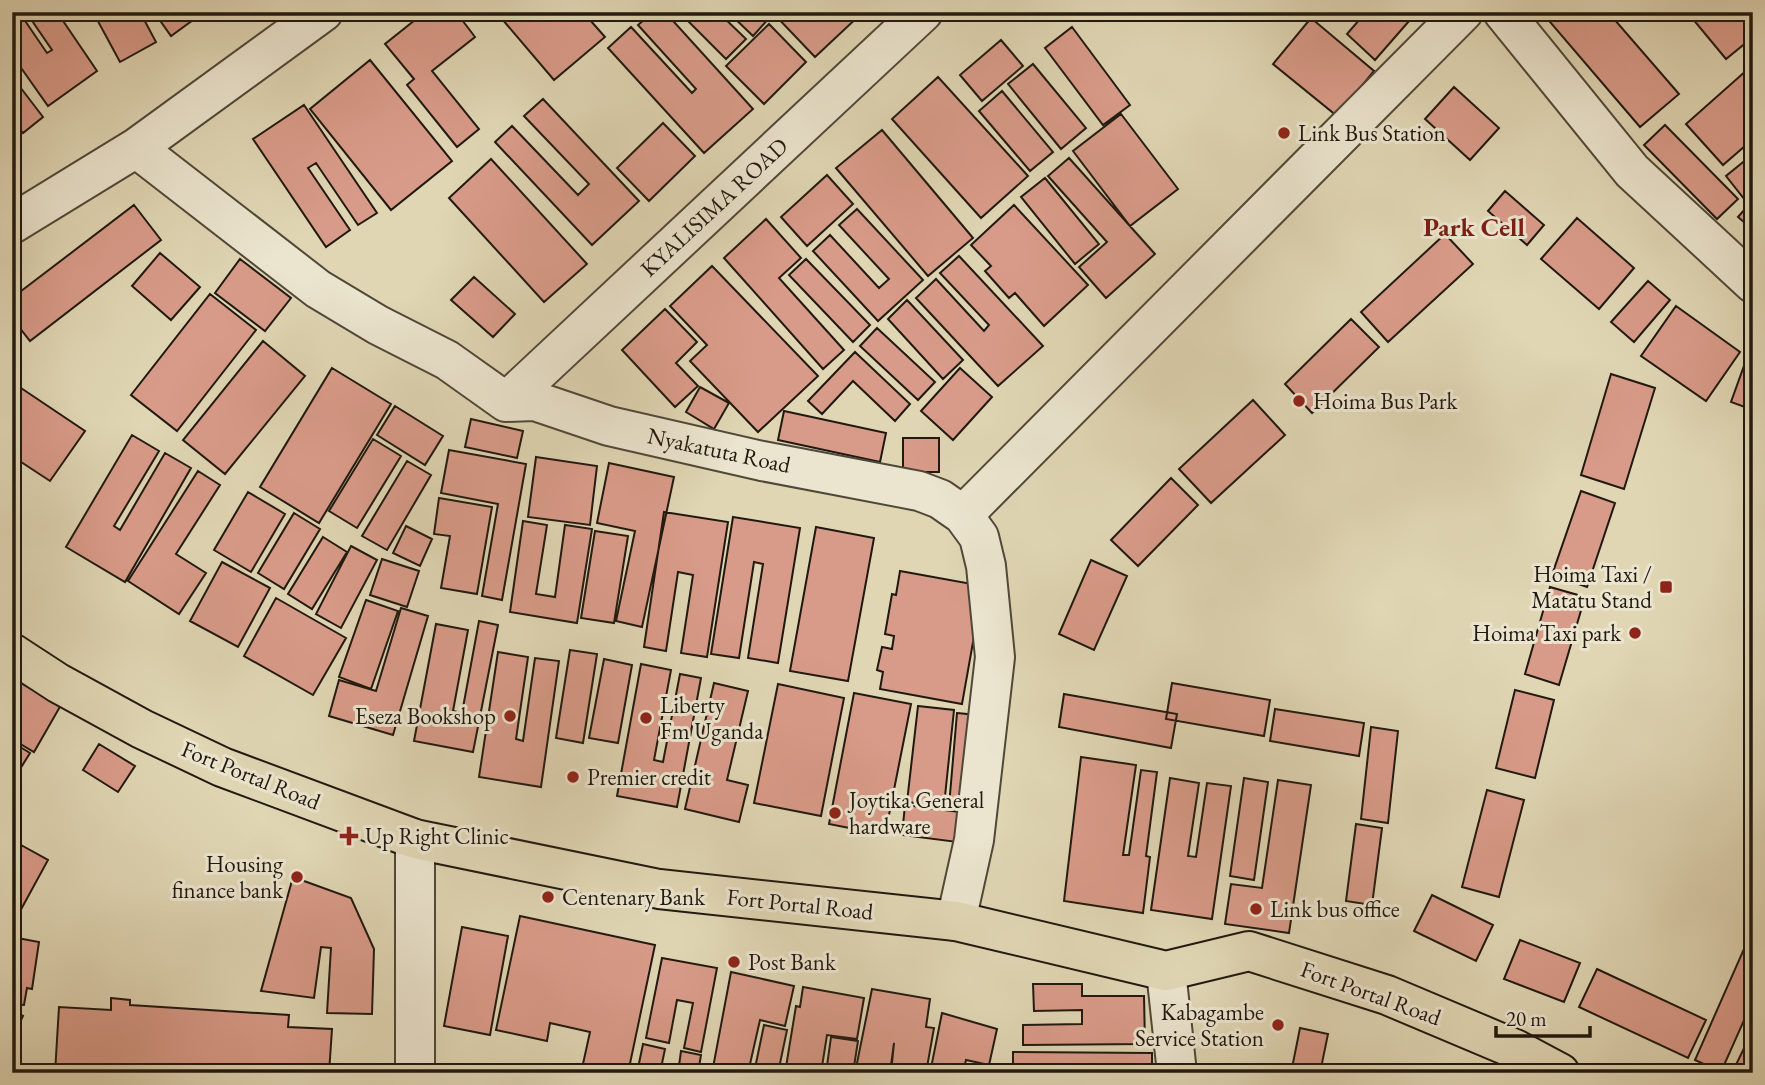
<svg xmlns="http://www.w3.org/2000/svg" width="1765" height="1085" viewBox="0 0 1765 1085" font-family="'EB Garamond',serif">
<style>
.building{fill:#d99b89;stroke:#201910;stroke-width:2}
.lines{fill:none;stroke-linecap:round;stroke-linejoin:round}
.minor-casing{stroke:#504839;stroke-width:42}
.major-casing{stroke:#201910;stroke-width:42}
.minor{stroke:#ebe4ce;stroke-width:38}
.major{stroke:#e0d6b4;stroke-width:38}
.poi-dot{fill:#8f2418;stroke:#ebe4ce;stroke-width:2.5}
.labels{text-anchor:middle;stroke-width:6;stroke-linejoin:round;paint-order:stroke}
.poi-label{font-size:23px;fill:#201910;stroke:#ebe4ce;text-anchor:start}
.street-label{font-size:23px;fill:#201910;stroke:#ebe4ce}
.quarter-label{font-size:26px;font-weight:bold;fill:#7a1f14;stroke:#ebe4ce}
</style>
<rect width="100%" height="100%" fill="#e0d6b4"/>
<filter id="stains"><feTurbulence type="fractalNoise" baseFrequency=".00286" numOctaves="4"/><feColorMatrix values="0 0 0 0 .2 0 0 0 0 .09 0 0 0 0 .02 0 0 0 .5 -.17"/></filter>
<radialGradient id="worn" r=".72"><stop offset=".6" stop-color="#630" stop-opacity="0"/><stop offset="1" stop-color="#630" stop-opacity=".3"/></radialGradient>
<path class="building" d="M12 12H19L47 53 52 50 26 12H57L97 71 48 106 12 55Z
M93 12H140L156 42 120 62Z
M154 12H204L171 36Z
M425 12H456L475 37 432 71 479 129 457 147 407 85 414 79 385 44Z
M496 12H583L605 37 554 80Z
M653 12H665L753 109 704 153 608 48 631 27 692 93 696 89 638 25Z
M679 12H718L746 39 726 59Z
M728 12H768L771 16 753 36Z
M772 12H861L862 13 815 57Z
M1366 12H1417L1375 60 1347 34Z
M1548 12H1608L1679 94 1640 127 1544 15Z
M1687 12H1753V37L1726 59Z
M1311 18 1374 71 1337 116 1273 64Z
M769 24 806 62 764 104 726 66Z
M1072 27 1130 105 1103 125 1045 48Z
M1001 40 1023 66 982 101 960 75Z
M370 60 452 161 391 210 310 109Z
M1033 64 1086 128 1061 149 1008 84Z
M1748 69 1753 73V139L1723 165 1686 124Z
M938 77 1028 176 981 218 892 119Z
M17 83 43 117 23 133 12 119V86Z
M1454 87 1499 128 1470 160 1425 119Z
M1002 91 1053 152 1030 171 979 111Z
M543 99 639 201 592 245 495 142 512 126 578 195 589 184 524 116Z
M304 105 377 213 358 225 316 163 308 168 350 230 326 247 253 139Z
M1121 114 1178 189 1130 226 1073 151Z
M663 123 695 156 649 201 617 168Z
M1665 125 1738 199 1717 219 1644 145Z
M882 130 973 238 928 276 836 168Z
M1753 154V193L1745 200 1726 176Z
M1069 158 1155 254 1106 298 1079 267 1107 242 1048 176Z
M491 159 587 264 544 302 449 198Z
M827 175 853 204 807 246 781 217Z
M1045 178 1099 244 1075 264 1021 197Z
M1505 191 1544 225 1527 245 1488 211Z
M1753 200V230L1738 217Z
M134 205 161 240 30 341 12 318V298Z
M1014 205 1088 285 1044 326 1015 293 1009 298 985 271 991 266 971 245Z
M857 209 923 280 878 321 813 251 830 235 879 288 889 279 839 225Z
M1577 218 1634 268 1599 309 1541 259Z
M766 219 801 258 779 278 844 350 823 369 724 258Z
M1445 234 1473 264 1388 342 1361 312Z
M160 253 200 287 171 320 132 286Z
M959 256 1043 346 998 386 916 298 936 279 984 331 989 325 940 273Z
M240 259 291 298 265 331 215 293Z
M806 259 870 325 853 342 789 275Z
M712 266 818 376 758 432 690 361 707 345 670 306Z
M474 277 515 314 493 337 451 300Z
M1648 281 1670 300 1634 342 1611 322Z
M210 294 256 330 177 431 131 395Z
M907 300 963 360 943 379 888 319Z
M1676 306 1740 352 1706 401 1641 356Z
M665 309 697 342 676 363 698 386 675 407 622 350Z
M1351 319 1379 347 1312 413 1285 384Z
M877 328 935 382 918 400 860 346Z
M263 341 305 376 225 474 183 440Z
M855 352 910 404 895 421 853 381 822 414 808 401Z
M1749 352 1753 354V410L1731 402Z
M332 368 391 404 319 523 260 487Z
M960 368 992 397 953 440 921 411Z
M1611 374 1655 388 1624 489 1581 475Z
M12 382 85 431 50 481 12 456Z
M700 387 729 403 714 429 686 412Z
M1253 400 1285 435 1211 503 1179 469Z
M395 406 443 436 425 465 377 435Z
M784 411 886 433 880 462 778 440Z
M471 419 523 431 517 458 465 447Z
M132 435 159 451 114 526 120 530 165 453 191 468 125 582 66 547Z
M903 438H939V472H903Z
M373 439 401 456 357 528 329 511Z
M449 450 526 464 502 600 482 596 498 504 441 493Z
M536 457 597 466 590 525 528 517Z
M407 461 431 475 387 550 362 536Z
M609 463 674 477 642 627 616 621 635 531 597 523Z
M198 471 220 485 176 554 206 573 179 614 128 581Z
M1171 478 1198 505 1138 566 1111 540Z
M1581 491 1615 503 1587 587 1552 575Z
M248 492 285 514 251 572 214 550Z
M439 498 492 507 477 594 441 588 450 536 434 534Z
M664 512 728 522 707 657 681 653 693 575 678 572 666 651 644 647Z
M294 513 320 529 284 589 258 573Z
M733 517 800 528 778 663 748 658 763 564 754 562 739 658 711 654Z
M523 521 547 525 536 594 555 597 565 525 592 529 577 623 510 612Z
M406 526 432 539 420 566 393 553Z
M816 527 874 538 848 681 790 671Z
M595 531 628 536 614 623 581 618Z
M323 537 347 552 312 609 288 594Z
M351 546 377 560 341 628 316 614Z
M382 559 419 571 407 607 370 595Z
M1091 560 1127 576 1094 650 1059 634Z
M222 562 270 588 238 647 190 621Z
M900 571 983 586 962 704 880 689 883 672 877 670 882 647 892 649 894 636 885 634 892 594 896 595Z
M1550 587 1585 597 1559 685 1525 674Z
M276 598 346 638 313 695 244 656Z
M366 600 398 611 371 689 339 677Z
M401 608 428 616 393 735 329 716 339 680 376 691Z
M479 621 498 625 473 752 414 741 436 624 468 630 453 711 462 713Z
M570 650 597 654 583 743 556 738Z
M498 652 528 657 516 739 523 741 535 658 559 661 541 787 479 777Z
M604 659 632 665 618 743 589 738Z
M641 664 671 670 654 760 663 762 680 674 701 678 677 807 617 796Z
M12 678 61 705 34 752 12 739Z
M714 683 748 691 727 780 748 785 739 822 685 809Z
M1172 683 1270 700 1264 736 1166 719Z
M778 684 844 698 821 816 754 803Z
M1515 690 1554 700 1535 778 1496 768Z
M854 693 911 704 885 835 829 824Z
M1064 694 1177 714 1171 748 1059 727Z
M918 706 954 710 944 806 907 802Z
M1275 709 1364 723 1359 756 1270 741Z
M957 713 987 716 978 809 949 806Z
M1371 727 1398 731 1388 823 1361 819Z
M12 742 30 753 12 782Z
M99 744 135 766 118 792 83 770Z
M1081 757 1136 765 1123 855H1129L1141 770 1157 772 1146 856 1150 857 1143 913 1064 901Z
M1170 778 1199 783 1188 856 1196 857 1207 783 1231 786 1212 919 1151 910Z
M1244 778 1268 782 1254 880 1230 876Z
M1278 780 1311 785 1289 933 1225 924 1231 884 1262 888Z
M1487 790 1524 800 1499 897 1462 887Z
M905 805 960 812 957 842 902 835Z
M1356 824 1382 828 1372 905 1346 901Z
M21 845 48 860 12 926V862Z
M293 877 351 898 374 949 372 1014 327 1013 331 948 321 947 314 998 261 991Z
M1432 895 1493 925 1476 961 1414 931Z
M520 916 655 945 628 1073H581L590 1032 550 1023 547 1041 496 1030Z
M462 927 508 936 490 1035 444 1026Z
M12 937 39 942 32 989 27 988 24 1005 12 1004Z
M1520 940 1580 963 1564 1002 1504 979Z
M1747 942 1753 945V1000L1721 1072 1695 1060Z
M662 958 717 968 701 1052 684 1048 693 1003 677 1000 669 1043 646 1038Z
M1597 969 1706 1020 1688 1058 1579 1007Z
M731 972 794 986 785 1026 760 1020 748 1073H712Z
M1033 984H1082V996H1144L1145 1044 1023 1045V1025L1082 1024V1010L1034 1011Z
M803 987 864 998 857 1039 827 1035 821 1073H785L796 1006 800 1007Z
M872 989 930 999 926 1027 934 1028 926 1073H891L894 1043 890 1073H855Z
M111 998 130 1000V1005L289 1015 288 1027 332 1029 329 1073H55L59 1007 111 1010Z
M12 1010 23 1016 17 1028 12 1026Z
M942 1013 997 1029 989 1065 966 1060 963 1073H930Z
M764 1025 787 1030 778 1073H754Z
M1300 1028 1328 1034 1320 1073H1291Z
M831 1037 858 1041 853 1073H826Z
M1748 1040 1753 1043V1073H1732Z
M643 1044 665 1049 660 1073H637Z
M681 1051 701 1055 698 1073H678Z
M1013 1052 1152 1053V1073H1013Z"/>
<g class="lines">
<defs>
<path id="minor" d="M1503 12 1632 171 1753 283
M136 148 318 289 378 325 447 360 506 402 535 401 609 426 762 461 919 491 940 499 963 515 979 537 986 566 995 657 974 840 956 921
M12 224 136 148 323 12
M506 402 923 12
M963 515 1463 12
M1166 971 1177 1073
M415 1073V839"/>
<path id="major" d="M12 653 58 683 142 729 222 767 415 839 659 889 956 921 1166 971 1249 951 1387 995 1515 1049 1560 1073"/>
</defs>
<use href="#minor" class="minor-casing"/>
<use href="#major" class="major-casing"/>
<use href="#minor" class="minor"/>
<use href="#major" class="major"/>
</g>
<g class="poi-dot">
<circle cx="1284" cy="133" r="7"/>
<circle cx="1299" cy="401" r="7"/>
<rect x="1659" y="580" width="14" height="14" rx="3.5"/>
<circle cx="1635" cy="633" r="7"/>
<circle cx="510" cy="716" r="7"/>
<circle cx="646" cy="718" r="7"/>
<circle cx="573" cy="777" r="7"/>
<circle cx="835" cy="813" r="7"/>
<path d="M345.5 825.5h7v7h7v7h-7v7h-7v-7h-7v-7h7z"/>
<circle cx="297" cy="877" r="7"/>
<circle cx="548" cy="897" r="7"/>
<circle cx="1256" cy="909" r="7"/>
<circle cx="734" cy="962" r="7"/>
<circle cx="1278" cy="1025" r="7"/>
</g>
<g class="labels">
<g class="poi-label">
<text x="1298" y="141">Link Bus Station</text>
<text x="1313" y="409">Hoima Bus Park</text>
<text x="1652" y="582" text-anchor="end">Hoima Taxi /<tspan x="1652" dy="26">Matatu Stand</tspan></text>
<text x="1621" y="641" text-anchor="end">Hoima Taxi park</text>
<text x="660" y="713">Liberty<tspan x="660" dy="26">Fm Uganda</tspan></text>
<text x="496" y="724" text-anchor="end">Eseza Bookshop</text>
<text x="587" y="785">Premier credit</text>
<text x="849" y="808">Joytika General<tspan x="849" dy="26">hardware</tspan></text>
<text x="365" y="844">Up Right Clinic</text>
<text x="283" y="872" text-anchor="end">Housing<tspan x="283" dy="26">finance bank</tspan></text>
<text x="562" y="905">Centenary Bank</text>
<text x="1270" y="917">Link bus office</text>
<text x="748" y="970">Post Bank</text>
<text x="1264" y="1020" text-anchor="end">Kabagambe<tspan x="1264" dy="26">Service Station</tspan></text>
</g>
<g class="street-label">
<text transform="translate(714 207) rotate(-43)" y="8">KYALISIMA ROAD</text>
<text transform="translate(719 450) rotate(12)" y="8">Nyakatuta Road</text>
<text transform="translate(251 775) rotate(22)" y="8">Fort Portal Road</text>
<text transform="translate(800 904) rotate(6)" y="8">Fort Portal Road</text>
<text transform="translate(1371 993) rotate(20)" y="8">Fort Portal Road</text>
</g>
<g class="quarter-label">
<text x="1474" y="236">Park Cell</text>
</g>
</g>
<rect width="1765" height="1085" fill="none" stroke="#e0d6b4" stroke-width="42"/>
<rect x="14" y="14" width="1737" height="1057" fill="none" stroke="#201910" stroke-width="3.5"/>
<rect x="21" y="21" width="1723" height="1043" fill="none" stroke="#201910" stroke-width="2"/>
<path d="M1496 1026v10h94v-10" fill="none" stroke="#201910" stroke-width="3.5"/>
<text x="1506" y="1026" font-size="21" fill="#201910" stroke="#ebe4ce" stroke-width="5" paint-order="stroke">20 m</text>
<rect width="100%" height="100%" filter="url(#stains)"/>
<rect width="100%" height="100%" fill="url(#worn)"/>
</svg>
